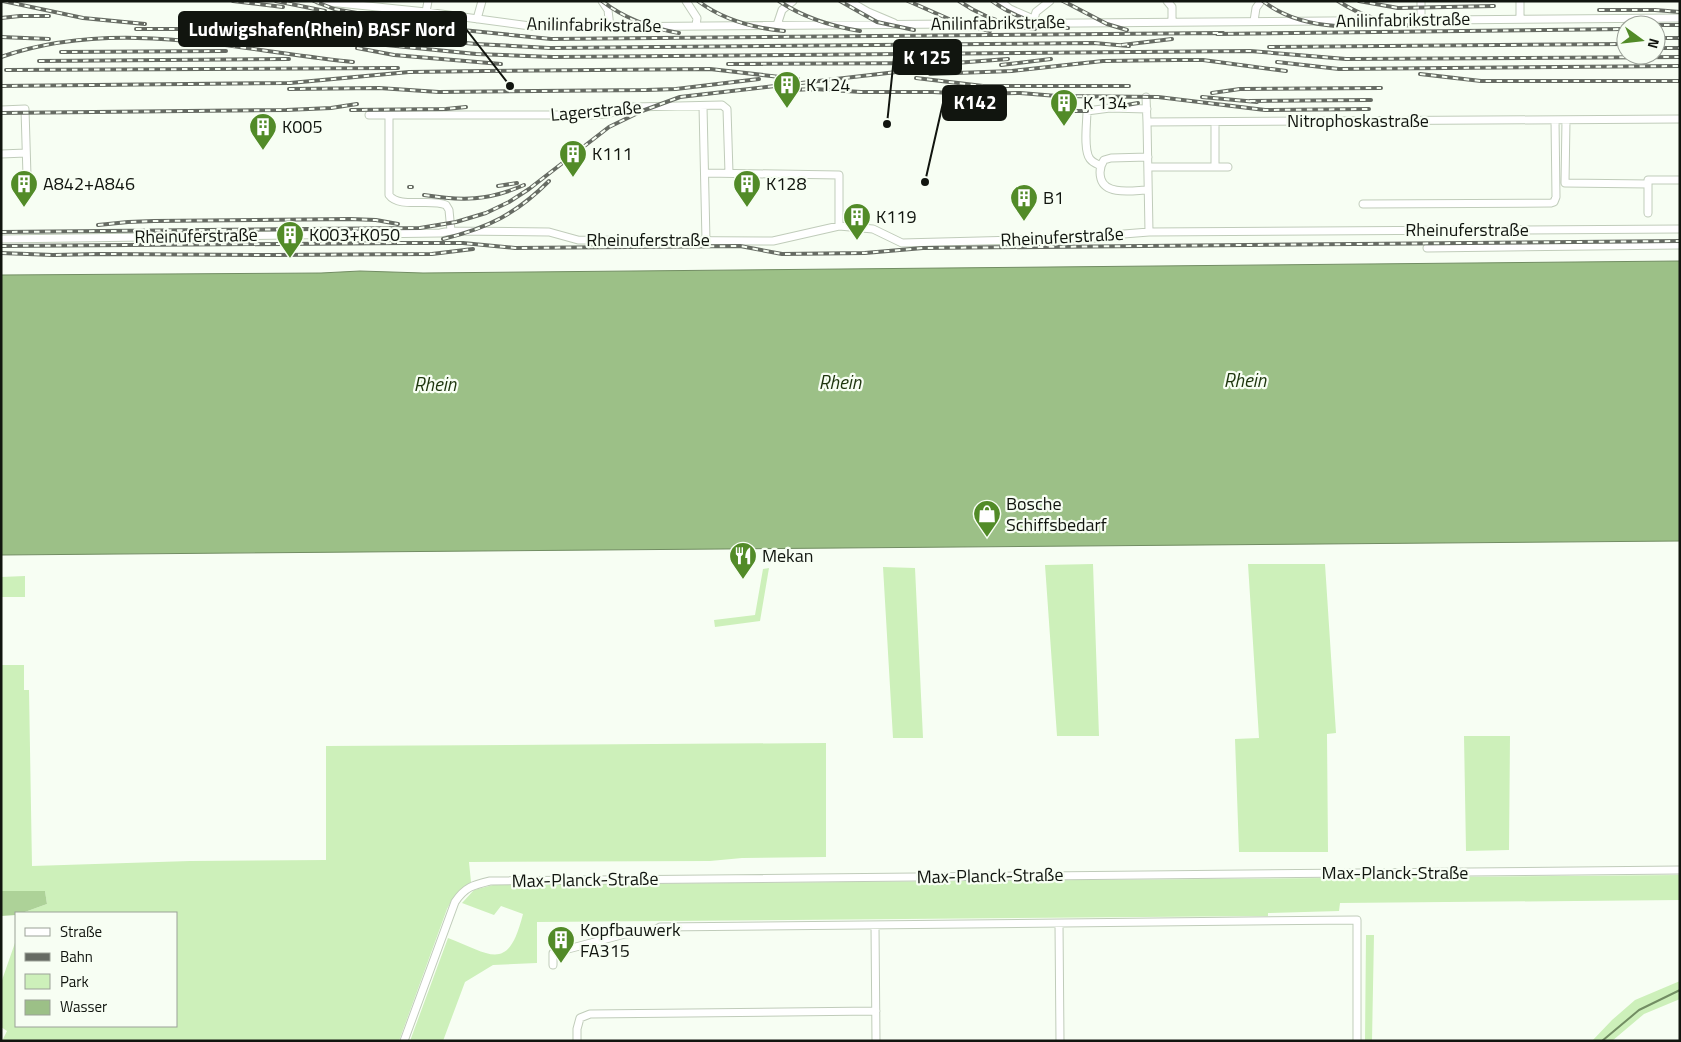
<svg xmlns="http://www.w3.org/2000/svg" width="1681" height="1042" viewBox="0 0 1681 1042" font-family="'Titillium Web',sans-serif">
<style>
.green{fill:#cdf0ba}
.forest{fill:#add298}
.water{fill:#9cc087;stroke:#728d63}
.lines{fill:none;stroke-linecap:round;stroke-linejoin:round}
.stream{stroke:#728d63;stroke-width:2}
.street-casing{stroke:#c0ccba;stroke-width:9}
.street{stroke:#fff;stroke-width:7}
.rail-casing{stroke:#666b63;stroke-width:4}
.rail{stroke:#f7fef3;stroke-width:2;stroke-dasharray:5.5;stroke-linecap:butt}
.labels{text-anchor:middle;stroke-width:4.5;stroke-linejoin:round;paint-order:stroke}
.street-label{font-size:18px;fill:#11150f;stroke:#f7fef3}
.poi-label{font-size:18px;fill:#11150f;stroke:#f7fef3;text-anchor:start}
.water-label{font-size:19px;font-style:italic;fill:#1d350d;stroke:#f7fef3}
.leader{fill:none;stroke:#11150f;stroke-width:2}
.callout-dot{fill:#11150f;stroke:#f7fef3;stroke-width:2}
.callout{fill:#11150f;stroke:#11150f;stroke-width:2}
.callout-label{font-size:19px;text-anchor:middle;font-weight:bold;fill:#fff}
</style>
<rect width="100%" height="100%" fill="#f7fef3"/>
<path class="green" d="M1093 564 1099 736H1057L1045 565Z
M1248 564H1325L1336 733 1327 734 1328 852H1239L1235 739 1259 738Z
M883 567 915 568 923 738H893Z
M769 568 760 621 715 627 714 620 755 615 763 569Z
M25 576V597H1V577Z
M1 665H24V690H29L32 866 190 861 326 860V746L826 743V857L742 858 710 861 469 862 471 882C460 890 453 897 447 909L399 1041H2L7 1031 1 1027V983L16 940V1026H176V913H22L47 904 45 891H1Z
M1464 736H1510L1509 850 1466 851Z
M1680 875V900L1340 903 1339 911 1268 913V916L537 922V963L493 965 465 982 443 1041H410L448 938C492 955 508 973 523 914L501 906 494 915 462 903 474 890 493 885Z
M1366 935H1374L1372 1041H1365Z
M1680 981V999L1644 1014 1612 1041H1592L1612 1020 1635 1000Z"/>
<path class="forest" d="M1 891H45L47 904 22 913H16V915L1 916Z"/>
<path class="water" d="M1680 261V541L1 555V275L321 273 360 271 423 273Z"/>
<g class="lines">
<path class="stream" d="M1602 1041 1639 1010 1680 990"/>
<defs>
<path id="street" d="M319 1 426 12 530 26 593 27 1680 18
M602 1 608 10 610 27
M686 1 697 18 696 26
M849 1 868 12 894 23
M1000 1 1010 9 1033 19
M1167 1 1172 7V22
M1520 1V19
M426 12 428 1
M477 19 482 1
M1421 20V1
M1254 21 1256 8 1261 1
M1033 22 1036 12 1050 1
M777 25 782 10 793 1
M1146 97 1147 122
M703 106 706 241
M1 110 25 109 27 176
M369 115H590L607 114 633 107 722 105 727 109 729 173
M389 115V195C399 209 430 198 446 205L449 210 451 231
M1566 120 1565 183 1648 184
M1215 122V167
M1 154 26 153
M1148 157 1111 158 1104 160C1100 166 1099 172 1101 179 1106 196 1135 190 1148 190
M1101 166C1097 164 1093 163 1090 159 1083 150 1087 122 1087 111L1110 108 1147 109
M1148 167H1228
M705 173 839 175V226
M1363 204 1551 203 1554 202 1556 197 1555 120
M1648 213V180H1680
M1149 232 1147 122 1680 119
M1 239 440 233 451 231 549 232 578 240 773 241 839 226 873 229 902 243 1098 238 1111 235 1149 232 1680 229
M1427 248 1680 245
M1059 924 1060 1041
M875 926 876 1041
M553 965V953L625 934 651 932 660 927 1357 920V1041
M404 1041 455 902C465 887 473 885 490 881L1680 870
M577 1041V1029L580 1018 590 1014 876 1011"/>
</defs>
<use href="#street" class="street-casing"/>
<use href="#street" class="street"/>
<defs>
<path id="rail" d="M3 1 83 18 145 24
M233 1 283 7
M276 1 325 11
M314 1 334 9 357 13
M602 1C625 19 650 28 679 33
M698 1C723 20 753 28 784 31
M779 1C804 18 831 26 860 31
M840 1 877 22 914 30
M908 1 958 23 990 31
M959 1C982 17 1008 26 1035 29
M992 1C1015 18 1041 26 1068 28
M1063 1 1107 24 1127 30
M1263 1C1283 17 1310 24 1336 26
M1338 1C1361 16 1387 24 1415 26
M1359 1 1398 8 1494 6
M1599 10H1655L1680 12
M1 18 20 16H49
M180 23C230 19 282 15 333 17L551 39 1223 33
M1653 25H1680
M308 27H343
M233 28H313
M136 29H180L318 43H366L476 54 553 57 1250 51 1346 59 1680 57
M336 30 476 44 550 48 1094 43 1129 46
M1217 34 1626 29
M1 37 49 39
M1656 38H1680
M1122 45 1172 39
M1269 47 1626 44
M357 48 394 55 501 64
M1656 48H1680
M61 52 226 51
M1 57C116 17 236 50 353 62
M39 61 289 59
M1277 62 1339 69 1680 66
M728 64 955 63 1008 59
M1001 65 1051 59
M6 70 398 68
M930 74 1012 71 1103 61 1176 60H1203L1286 71
M1420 74 1481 81H1680
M916 78 983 86H1129
M1 86 290 83 409 72 485 71 710 69 798 79
M289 89 379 88 439 92 647 90 676 89 759 79
M791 90 815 89 861 92H933L968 94 1020 93 1057 96 1158 97 1265 110 1369 109
M1212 93 1240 89 1381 88
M1202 97 1257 102
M1250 101 1371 100
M1110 108 1138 103
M351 110 446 109 466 107
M1061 111H1087
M1 113 286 110 331 108 357 104
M498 186 517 183
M409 187H412
M424 195C462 201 488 201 524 185
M98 225 128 222 154 221 350 219 376 220 398 224
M1 232 420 228 456 222 486 213 509 202 529 189 609 127 642 111 680 97 940 67
M443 239C488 228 516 214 549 181
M401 243H463L515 248 740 246 782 254 865 253 923 248 1680 241
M1 246 406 243
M1 253 53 255 100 254 271 255 432 254 473 249"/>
</defs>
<use href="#rail" class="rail-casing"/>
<use href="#rail" class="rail"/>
</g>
<defs>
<symbol id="building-pin" viewBox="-11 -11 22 30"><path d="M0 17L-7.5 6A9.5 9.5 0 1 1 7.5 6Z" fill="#528b28" stroke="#f7fef3"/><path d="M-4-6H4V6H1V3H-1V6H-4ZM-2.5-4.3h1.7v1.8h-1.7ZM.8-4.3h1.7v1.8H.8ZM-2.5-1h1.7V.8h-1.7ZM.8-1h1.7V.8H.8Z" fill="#fff"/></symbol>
<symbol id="shop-pin" viewBox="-11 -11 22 30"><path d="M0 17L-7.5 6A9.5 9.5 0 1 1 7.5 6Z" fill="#528b28" stroke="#f7fef3"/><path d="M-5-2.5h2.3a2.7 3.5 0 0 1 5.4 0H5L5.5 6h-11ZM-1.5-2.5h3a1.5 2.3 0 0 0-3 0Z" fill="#fff"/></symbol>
<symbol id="restaurant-pin" viewBox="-11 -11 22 30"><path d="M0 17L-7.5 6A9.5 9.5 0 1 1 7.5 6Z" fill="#528b28" stroke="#f7fef3"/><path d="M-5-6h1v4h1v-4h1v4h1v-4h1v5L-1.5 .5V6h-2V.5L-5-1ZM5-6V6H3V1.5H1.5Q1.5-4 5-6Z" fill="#fff"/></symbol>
</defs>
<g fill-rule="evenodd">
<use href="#building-pin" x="771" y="69" width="32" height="43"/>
<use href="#building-pin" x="1048" y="87" width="32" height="43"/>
<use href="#building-pin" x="247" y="111" width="32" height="43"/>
<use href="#building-pin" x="557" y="138" width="32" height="43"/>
<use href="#building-pin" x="8" y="168" width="32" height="43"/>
<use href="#building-pin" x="731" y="168" width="32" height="43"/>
<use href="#building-pin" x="1008" y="182" width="32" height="43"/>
<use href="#building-pin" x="841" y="201" width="32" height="43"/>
<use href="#building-pin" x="274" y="219" width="32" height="43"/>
<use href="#shop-pin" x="971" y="498" width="32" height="43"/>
<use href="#restaurant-pin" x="727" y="540" width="32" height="43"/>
<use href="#building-pin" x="545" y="924" width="32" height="43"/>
</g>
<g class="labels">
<g class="street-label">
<text transform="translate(1403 20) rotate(-1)" y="6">Anilinfabrikstraße</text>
<text transform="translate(998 23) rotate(-1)" y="6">Anilinfabrikstraße</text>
<text transform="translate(594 25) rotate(1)" y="6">Anilinfabrikstraße</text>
<text transform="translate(596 111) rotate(-5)" y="6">Lagerstraße</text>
<text x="1358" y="127">Nitrophoskastraße</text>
<text x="1467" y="236">Rheinuferstraße</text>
<text transform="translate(196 236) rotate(-1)" y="6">Rheinuferstraße</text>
<text transform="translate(1062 237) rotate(-3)" y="6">Rheinuferstraße</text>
<text x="648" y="246">Rheinuferstraße</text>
<text x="1395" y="879">Max-Planck-Straße</text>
<text transform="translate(990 876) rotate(-1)" y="6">Max-Planck-Straße</text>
<text transform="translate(585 880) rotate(-1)" y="6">Max-Planck-Straße</text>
</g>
<g class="poi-label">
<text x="806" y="91">K 124</text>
<text x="1083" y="109">K 134</text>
<text x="282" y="133">K005</text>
<text x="592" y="160">K111</text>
<text x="43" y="190">A842+A846</text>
<text x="766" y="190">K128</text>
<text x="1043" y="204">B1</text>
<text x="876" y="223">K119</text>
<text x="309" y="241">K003+K050</text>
<text x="1006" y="510">Bosche<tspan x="1006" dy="21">Schiffsbedarf</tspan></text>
<text x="762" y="562">Mekan</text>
<text x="580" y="936">Kopfbauwerk<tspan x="580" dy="21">FA315</tspan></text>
</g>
<g class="water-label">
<text x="1245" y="387">Rhein</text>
<text x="840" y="389">Rhein</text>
<text x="435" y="391">Rhein</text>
</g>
</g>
<path class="leader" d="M510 86L466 29M887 124L894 57M925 182L943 103"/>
<g class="callout-dot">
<circle cx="510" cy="86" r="5"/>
<circle cx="887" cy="124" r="5"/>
<circle cx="925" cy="182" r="5"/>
</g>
<g class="callout">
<rect x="179" y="12" width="287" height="34" rx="5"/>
<rect x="894" y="40" width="67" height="34" rx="5"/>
<rect x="943" y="86" width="63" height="34" rx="5"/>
</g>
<g class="callout-label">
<text x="322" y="36">Ludwigshafen(Rhein) BASF Nord</text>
<text x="927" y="64">K 125</text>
<text x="975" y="109">K142</text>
</g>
<rect width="1681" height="1042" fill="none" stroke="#11150f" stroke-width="5"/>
<rect x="15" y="912" width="162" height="115" fill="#f7fef3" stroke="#9ba198"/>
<rect x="25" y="928" width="25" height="8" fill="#ffffff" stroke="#9ba198"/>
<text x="60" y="937" font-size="15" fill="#11150f">Straße</text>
<rect x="25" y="953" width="25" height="8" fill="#666b63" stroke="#9ba198"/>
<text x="60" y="962" font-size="15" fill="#11150f">Bahn</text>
<rect x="25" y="974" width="25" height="15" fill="#cdf0ba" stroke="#9ba198"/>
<text x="60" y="987" font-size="15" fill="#11150f">Park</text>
<rect x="25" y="1000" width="25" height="15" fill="#9cc087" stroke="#9ba198"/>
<text x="60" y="1012" font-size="15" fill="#11150f">Wasser</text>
<g transform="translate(1641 40) rotate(105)"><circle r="24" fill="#f7fef3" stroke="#9ba198"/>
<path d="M0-4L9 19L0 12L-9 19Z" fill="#528b28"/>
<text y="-8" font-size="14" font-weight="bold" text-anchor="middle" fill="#11150f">N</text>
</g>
</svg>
